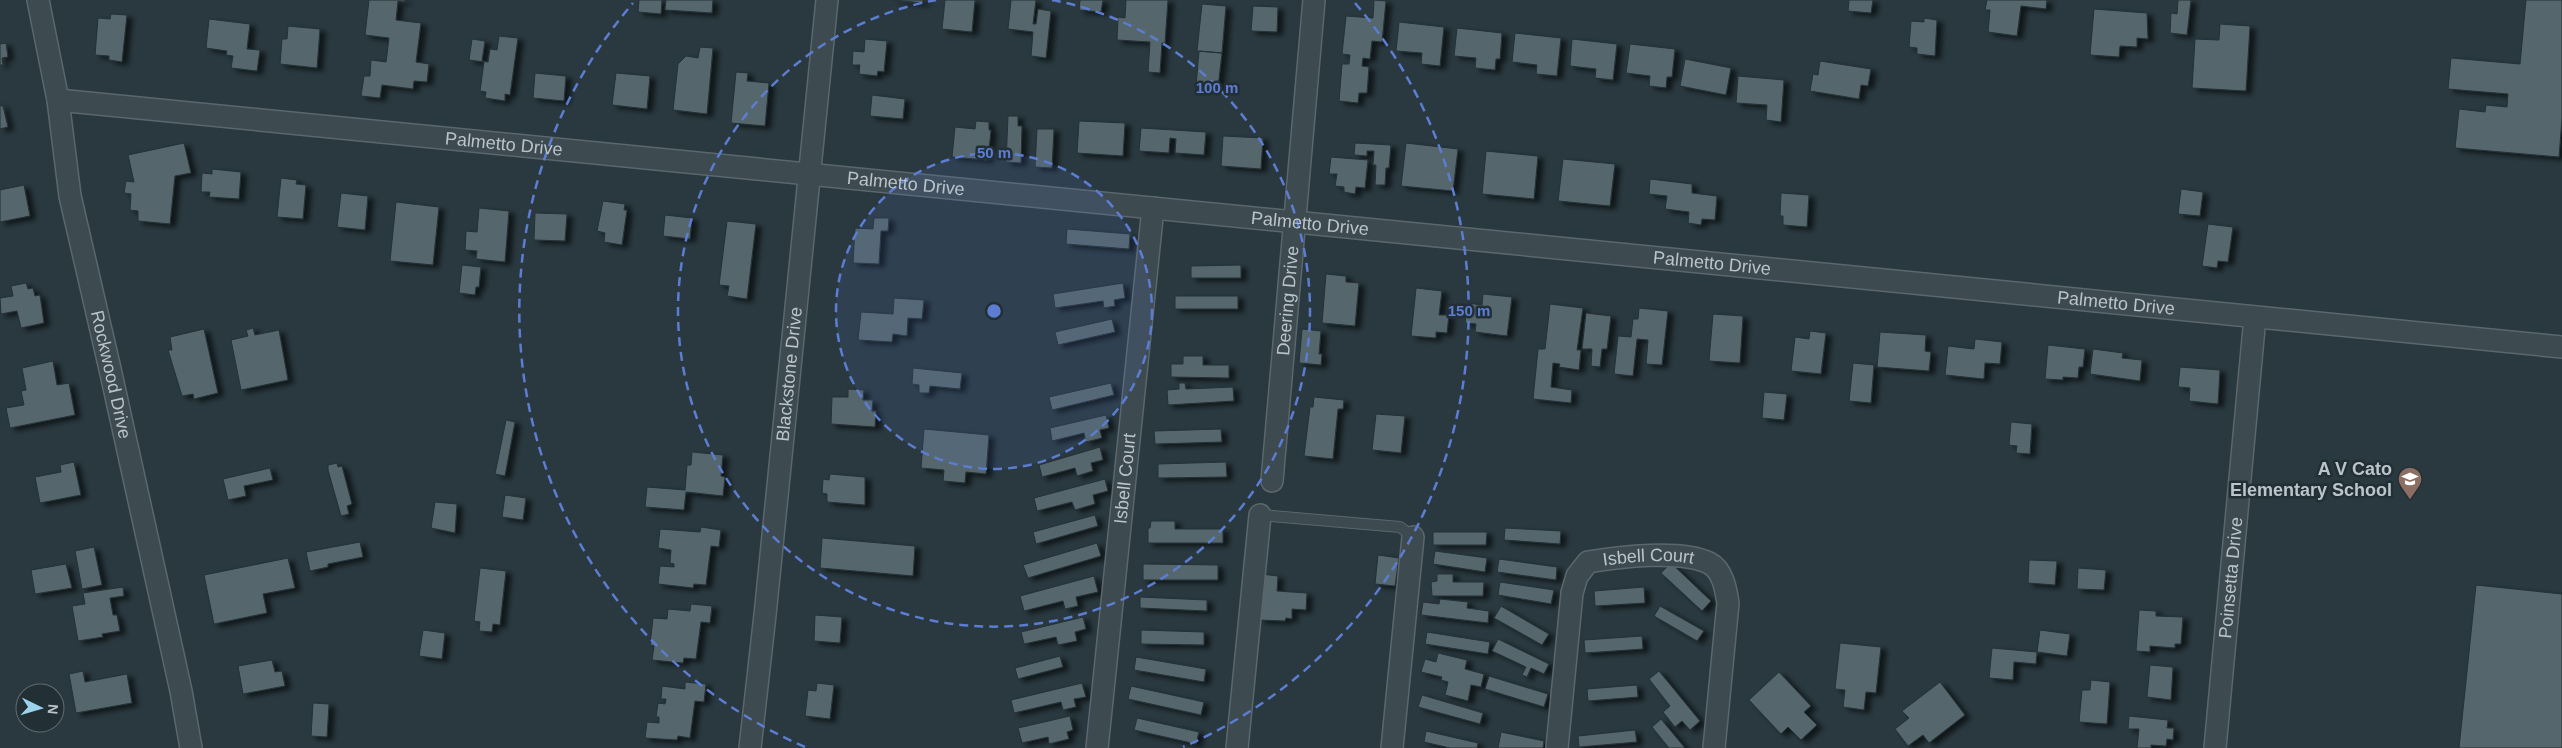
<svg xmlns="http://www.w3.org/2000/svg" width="2562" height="748" viewBox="0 0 2562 748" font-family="Helvetica,sans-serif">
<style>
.building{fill:#55666c;stroke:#243137;filter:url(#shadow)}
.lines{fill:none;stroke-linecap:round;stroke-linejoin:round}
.service-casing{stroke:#5b676d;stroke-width:12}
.minor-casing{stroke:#5b676d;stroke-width:24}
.service{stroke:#3d4a50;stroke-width:10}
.minor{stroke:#3d4a50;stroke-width:21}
.ring{fill:none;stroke:#5c7dd2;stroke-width:2.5;stroke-dasharray:9 6}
.labels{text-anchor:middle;stroke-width:5;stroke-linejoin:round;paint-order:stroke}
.street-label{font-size:18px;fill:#bac4ca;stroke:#222f35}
.poi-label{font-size:18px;font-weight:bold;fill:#bac4ca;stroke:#222f35;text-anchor:end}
.centre{fill:#5c7dd2;stroke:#222f35;stroke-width:2.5}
.ring-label{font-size:15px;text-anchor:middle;font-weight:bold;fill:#5c7dd2;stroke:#222f35;stroke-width:5;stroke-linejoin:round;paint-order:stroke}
</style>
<defs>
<filter id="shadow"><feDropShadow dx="5.5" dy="3" stdDeviation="2.5" flood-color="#0009"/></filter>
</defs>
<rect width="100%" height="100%" fill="#29393f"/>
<path class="building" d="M369 0H405V2L398 1 396 20 421 23 416 62 429 64 427 82 414 81 413 89 382 85 380 98 361 96 364 76H370L371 60 386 62 389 38 365 35Z
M639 0H662L661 14 638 12Z
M666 0H713L712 13 665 10Z
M892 0H923V3Z
M945 0H975L972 32 942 29Z
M1011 0H1036L1033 24H1036L1038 9 1051 11 1046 58 1031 56 1033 32 1008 29Z
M1080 0H1103L1101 12 1079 10Z
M1126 0H1168L1165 43H1162L1160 73 1148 72 1150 42 1117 40 1118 17 1125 18Z
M1374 0 1386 1 1382 42 1372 41 1370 59 1363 58 1362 66 1369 67 1367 93H1359L1358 103 1339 101 1342 64H1349L1350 55 1342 54 1346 16 1373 18Z
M1849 0H1873L1871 13 1848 11Z
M1987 0H2047L2046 9 2021 6 2017 36 1988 32 1990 10H1985Z
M2178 0H2191L2187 35 2170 33 2171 13 2177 14Z
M2526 0H2562V119L2559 157 2455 148 2459 109 2485 112 2486 105 2507 107 2508 94 2448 89 2451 58 2520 64Z
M1202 4 1226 6 1222 53 1197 51Z
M1253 6 1278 7 1277 32 1251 31Z
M2094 9 2147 13 2148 39 2137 38V47L2120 46 2119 57 2090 55Z
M111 14 127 15 122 62 109 60V56L95 55 98 18 110 19Z
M1924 18 1937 20 1935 56 1917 54V48L1909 47 1911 21 1924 22Z
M209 19 250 24 247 49 260 50 257 71 231 68 233 56 226 55 227 51 206 48Z
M1399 22 1444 27 1440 66 1421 64 1422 53 1396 51Z
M2220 24 2250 26 2246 91 2192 88 2195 39 2219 40Z
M288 26 320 29 317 68 280 64 282 39H287Z
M1457 28 1502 33 1500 59H1496L1495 70 1475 68 1476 58 1454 56Z
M1515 33 1561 38 1557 76 1536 74 1537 65 1512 62Z
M499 36 518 38 510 95 505 94V101L485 98 486 92 480 91 484 62 469 60 472 39 485 41 482 61 488 62 490 49 497 50Z
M865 39 887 41 884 72 878 71 877 76 859 74 860 65H852L853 51 864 52Z
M1572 39 1617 44 1613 80 1595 78 1596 69 1570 66Z
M6 43 8 57 2 58 3 65H0V44Z
M1630 44 1675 49 1672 77H1667L1666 88 1649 86 1650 76 1626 73Z
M700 47 713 48 707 114 673 110 678 64 686 56 698 58Z
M1199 51 1222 53 1218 88 1196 86Z
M1685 59 1731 68 1726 95 1680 86Z
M1820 61 1871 69 1868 86 1861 85 1859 99 1810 91 1813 74 1818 75Z
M736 72 748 73 747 81 769 83 765 126 731 123Z
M535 73 566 76 564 101 533 98Z
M616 73 650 76 647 109 612 105Z
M1738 76 1784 80 1781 122 1766 120 1767 105 1736 103Z
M872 95 905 99 903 119 870 116Z
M0 103 1 106H3L8 127 0 129Z
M1008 116H1018V126H1022L1021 163 1006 162Z
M976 121 989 122V130H991L988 160 952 157 955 127 975 129Z
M1079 121 1125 123 1123 156 1077 153Z
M1141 128 1206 132 1204 155 1175 153 1176 139 1170 138 1169 153 1139 151Z
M1037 129H1054L1052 168 1035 167Z
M1223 136 1263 138 1261 169 1221 166Z
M184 143 191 173 175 176 170 224 138 221V211L130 210 131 194 124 193 126 181 134 182 128 155Z
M1355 143 1391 145 1389 168H1386L1385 185H1375L1376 165H1373L1374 151H1367V156L1354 155Z
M1406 143 1458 149 1453 191 1401 186Z
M1486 151 1538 156 1534 199 1482 194Z
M1331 157 1368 160 1365 188 1356 187 1355 194 1344 192V187L1335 186 1337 174H1329Z
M1563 159 1615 164 1610 206 1558 201Z
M212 169 241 172 239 199 209 197 210 192H201L202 173 212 174Z
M281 178 297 180 296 184 306 185 303 219 277 217Z
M1650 179 1692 184V193L1717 196 1715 220 1702 219 1701 225 1688 223 1689 212 1665 209 1667 196 1649 194Z
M24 185 30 216 0 222V190Z
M2181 189 2203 192 2200 216 2178 214Z
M341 193 368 196 365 230 337 227Z
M1781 193 1809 195 1807 227 1783 225V216H1780Z
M603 201 625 204 624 210H627L622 245 604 242 605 233 597 231Z
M396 202 439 207 433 265 390 261Z
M479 208 509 211 505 262 476 259 477 251 465 250 466 231 477 232Z
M535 213 567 214 565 241 534 240Z
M665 215 692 218 690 239 663 236Z
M874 218H889L888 231H881L879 264 853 263 855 228 873 229Z
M727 221 756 224 747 299 727 296 729 286 719 285Z
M2208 224 2233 227 2228 262 2218 261 2217 268 2202 266Z
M1067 229 1130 234 1129 249 1066 244Z
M462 265 481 267 479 287H476L475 295 459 293Z
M1241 265V278H1191V266Z
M1326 274 1346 276V282L1359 283 1355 326 1322 323Z
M26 283 28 289 33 288 35 296 40 295 44 323 21 328 17 311 1 314 0 298 13 296 11 286Z
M1123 283 1125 298 1114 300 1115 306 1104 308 1103 301 1055 308 1053 294Z
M1416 288 1442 291 1439 315H1449L1447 333 1436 332V338L1411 336Z
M1483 294 1512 297 1507 336 1475 332 1476 324 1465 323 1467 303 1482 305Z
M1175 296H1238V309H1175Z
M894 298 924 300 922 319 908 318 907 336 893 334 892 342 858 340 861 312 893 314Z
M1550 304 1583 308 1577 350H1581L1579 370 1559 367 1560 364 1553 363 1551 387 1572 390 1571 403 1533 399 1538 349H1545Z
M1639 308 1668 311 1662 365 1646 364 1648 340 1637 339 1633 376 1614 374 1618 336 1631 337 1633 319H1638Z
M1586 313 1611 316 1607 349H1602L1600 367 1591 366 1592 349H1582Z
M1713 314 1743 316 1740 363 1709 361Z
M1112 319 1115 332 1058 345 1055 332Z
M253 328 255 335 279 330 288 380 241 390 231 340 248 336 246 330Z
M204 329 218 393 194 399 193 394 182 396 168 350H172L170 337Z
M1302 329 1321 331 1319 354H1322L1321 365 1299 363Z
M1810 331 1826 333 1821 374 1791 371 1795 337 1809 339Z
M1880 332 1926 335 1925 351 1931 352 1929 371 1877 367Z
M1975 339 2002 342 2000 364 1985 363 1984 379 1945 375 1948 346 1974 349Z
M2048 345 2085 349 2083 367H2079L2078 378 2063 377V380L2045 379Z
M2093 349 2123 353 2122 358 2142 360 2140 381 2090 374Z
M1183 356H1203V365H1229V378L1171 377V364H1183Z
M53 361 57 385 69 383 75 415 10 428 6 408 24 405 21 391 26 390 22 368Z
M1853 363 1874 365 1871 403 1849 401Z
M2180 367 2220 370 2218 404 2189 401 2190 388 2178 387Z
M913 368 962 373 960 389 930 386 929 393H919V385L912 384Z
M1111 383 1114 395 1052 410 1049 397Z
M1179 383H1185L1186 389 1233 387 1234 401 1168 405 1167 390 1179 389Z
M848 389 864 390 863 400H873L872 411H876L875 427 831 424 832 397H848Z
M1764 392 1787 394 1784 420 1762 418Z
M1314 397 1344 400 1343 409H1338L1333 459 1304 456 1310 407H1313Z
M1376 414 1405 416 1401 453 1372 450Z
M1106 415 1109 428 1100 430 1102 438 1086 442 1084 433 1052 441 1050 428Z
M506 420 515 422 505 476 495 474Z
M2011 422 2032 424 2030 454 2016 453 2017 446 2009 445Z
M924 429 989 435 986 474 966 472 965 483 943 481 944 470 921 468Z
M1221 429 1222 442 1155 444 1154 431Z
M1100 447 1103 460 1091 463 1093 471 1077 476 1075 468 1042 477 1039 465Z
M692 452 723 455 721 476 725 477 723 496 686 492 684 510 645 507 647 487 685 490 687 465H691Z
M74 462 81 495 40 503 35 477 61 472 60 465Z
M1226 462 1227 477 1158 478V464Z
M337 463 338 467 342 466 352 504 347 506 349 514 341 516 328 470V465Z
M270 468 273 480 244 486 246 496 228 500 223 479Z
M830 474 865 477V505L827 502V494L822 493 823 479 829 480Z
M1105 479 1108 491 1093 495 1095 504 1075 510 1072 502 1037 511 1034 498Z
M505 495 526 498 523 520 502 517Z
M435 502 457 504 455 533 431 528Z
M1095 515 1098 526 1036 544 1033 532Z
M1151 521H1175V529H1223V543H1148V528H1150Z
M701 527 721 530 719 547 711 546 706 585 694 584 693 588 658 584 660 566 674 567V564L670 563 671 550 658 548 660 529 700 532Z
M1505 528 1561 531 1560 544 1504 540Z
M1433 532H1487L1486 545H1433Z
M822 538 915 546 913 576 820 568Z
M360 542 363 557 328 564V567L310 571 306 552Z
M1097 543 1101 556 1028 578 1023 565Z
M94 547 102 585 82 589 75 551Z
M1435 551 1487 558 1485 572 1433 564Z
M1378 555 1399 558 1395 586 1375 584Z
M288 558 295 588 263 594 267 613 214 624 204 575Z
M1499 559 1557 567 1556 580 1497 572Z
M2029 560 2057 561 2055 585 2028 583Z
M1671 563 1711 601 1702 611 1661 573Z
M66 564 72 588 35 594 31 570Z
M1143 564 1218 565V580H1143Z
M480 568 506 571 500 625 493 624 492 632 479 631 480 622 474 621Z
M2078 568 2106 570 2104 590 2077 589Z
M1261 574 1278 576 1277 591 1307 593 1306 610 1292 609V619L1286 618 1285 621 1259 620Z
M1437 574H1453V582H1484L1483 596H1432L1431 582 1437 581Z
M1094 576 1098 592 1076 597 1078 606 1065 609 1063 601 1024 611 1020 596Z
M1500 582 1554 590 1551 604 1498 595Z
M2476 585 2562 594V748H2459Z
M123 587 124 596 110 598 113 615H117L120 631 102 634 103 637 78 641 72 606 85 604 83 593Z
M1644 587 1645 603 1595 606 1594 591Z
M1140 597 1207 600V611L1140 608Z
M1440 599 1468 602 1467 608 1489 611 1488 623 1421 615 1423 602 1439 604Z
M691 604 712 606 710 623 701 622 696 659 684 658 683 663 652 660 654 646 650 645 653 618 667 619 668 609 690 611Z
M1501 606 1549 634 1542 645 1494 618Z
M1660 606 1704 631 1697 641 1654 616Z
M2139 610 2156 611V616L2183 617 2181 644H2175V648L2150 646V652L2136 651Z
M815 615 842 617 840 643 814 641Z
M1083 617 1086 629 1075 632 1077 641 1058 645 1056 637 1024 644 1021 632Z
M423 630 445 633 442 659 419 656Z
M1141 630 1204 632V645L1141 644Z
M2040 630 2070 634 2067 656 2037 652Z
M1427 632 1490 642 1488 654 1425 644Z
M1642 636 1643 649 1585 653 1584 640Z
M1498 639 1549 664 1544 674 1531 668 1527 677 1522 675 1526 667 1492 651Z
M1840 643 1881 647 1876 693 1866 692 1864 710 1843 707 1845 690 1835 689Z
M1992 648 2037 652 2036 664 2014 662 2013 680 1989 678Z
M1438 653 1467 660 1465 669 1484 674 1481 687 1471 685 1468 701 1445 695 1448 682 1441 680 1442 677 1421 672 1425 659 1436 662Z
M1060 656 1063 667 1018 679 1015 668Z
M1136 657 1206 669 1204 682 1134 670Z
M272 660 275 672 282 671 285 686 243 694 238 666Z
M2150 665 2173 667 2171 700 2147 697Z
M83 671 85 682 127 674 132 703 76 713 69 674Z
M1659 671 1700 721 1690 730 1682 721 1675 727 1663 712 1670 706 1649 679Z
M1779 672 1811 706 1804 712 1817 725 1801 740 1788 727 1781 734 1749 700Z
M1489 676 1548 694 1544 707 1485 689Z
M2091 680 2110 682 2107 724 2079 722 2082 690H2090Z
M685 682 706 684 704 702 695 701 690 738 678 736 677 740 645 738 647 722 659 723V717H656L658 703 665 704 666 699H661L662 686 685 689Z
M1940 682 1965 715 1929 743 1923 735 1908 746 1895 729 1909 718 1902 711Z
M817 683 834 685 830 719 805 716 808 690 816 691Z
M1082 683 1086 697 1074 699 1076 707 1063 710 1061 702 1014 713 1011 700Z
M1637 685 1638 697 1588 701 1587 689Z
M1131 686 1204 702 1201 715 1128 699Z
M1422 695 1483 713 1480 724 1418 707Z
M313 703 329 704 327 737 311 736Z
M1070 716 1073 730 1067 732 1069 739 1049 744 1048 737 1022 743 1018 728Z
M2129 716 2168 720 2167 728H2174L2173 740 2167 739 2166 746 2151 745V748H2137L2139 729H2128Z
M1137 718 1199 732 1196 744 1134 730Z
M1661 719 1685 748H1669L1652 727Z
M1635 730 1637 742 1579 747 1578 736Z
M1426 731 1478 743 1477 748H1450L1424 742Z
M1501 732 1544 741 1543 748H1498Z"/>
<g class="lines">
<defs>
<path id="service" d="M1260 515 1400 527 1413 537"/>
<g id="minor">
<path id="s1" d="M38 0 58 100 70 196 110 369 181 691 191 748"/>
<path id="s2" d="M58 100 2562 347"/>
<path id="s3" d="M1272 481 1314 0"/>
<path id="s4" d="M750 748 765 615 827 0"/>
<path id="s5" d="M1097 748 1153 208"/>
<path d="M1237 748 1260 515"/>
<path d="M1392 748 1413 537"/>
<path id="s6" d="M1557 748 1572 593 1577 576 1588 562C1618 557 1682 549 1709 563 1723 570 1726 590 1728 603L1714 748"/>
<path id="s7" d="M2215 748 2255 317"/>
</g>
</defs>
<use href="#service" class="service-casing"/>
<use href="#minor" class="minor-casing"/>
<use href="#service" class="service"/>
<use href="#minor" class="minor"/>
</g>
<circle cx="994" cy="311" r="158" fill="#5c7dd2" fill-opacity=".12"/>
<g class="ring">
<circle cx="994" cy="311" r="158"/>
<path d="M1052 0A316 316 0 1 1 936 0"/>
<path d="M805 747A475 475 0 0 1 633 3M1355 3A475 475 0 0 1 1183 747"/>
</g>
<defs>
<symbol id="school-pin" viewBox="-11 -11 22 30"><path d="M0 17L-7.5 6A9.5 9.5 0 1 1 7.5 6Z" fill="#8d6e63" stroke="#222f35"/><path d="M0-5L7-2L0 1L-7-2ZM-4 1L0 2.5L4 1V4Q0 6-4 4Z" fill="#fff"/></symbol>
</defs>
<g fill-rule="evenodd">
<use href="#school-pin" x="2396" y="465" width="28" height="38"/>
</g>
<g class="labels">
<g class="street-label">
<text dy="6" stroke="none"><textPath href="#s2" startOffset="448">Palmetto Drive</textPath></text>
<text dy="6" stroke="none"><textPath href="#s2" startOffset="852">Palmetto Drive</textPath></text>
<text dy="6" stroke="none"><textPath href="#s2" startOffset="1258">Palmetto Drive</textPath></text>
<text dy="6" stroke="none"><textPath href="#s2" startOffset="1662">Palmetto Drive</textPath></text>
<text dy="6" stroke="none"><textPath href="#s3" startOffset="181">Deering Drive</textPath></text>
<text dy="6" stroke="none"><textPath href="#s2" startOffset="2068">Palmetto Drive</textPath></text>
<text dy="6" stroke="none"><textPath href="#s4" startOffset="376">Blackstone Drive</textPath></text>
<text dy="6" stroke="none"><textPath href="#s1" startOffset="382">Rockwood Drive</textPath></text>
<text dy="6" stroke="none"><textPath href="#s5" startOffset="271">Isbell Court</textPath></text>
<text dy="6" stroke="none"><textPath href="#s6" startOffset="252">Isbell Court</textPath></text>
<text dy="6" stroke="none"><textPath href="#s7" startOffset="171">Poinsetta Drive</textPath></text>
</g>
<g class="poi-label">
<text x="2392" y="475">A V Cato<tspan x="2392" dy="21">Elementary School</tspan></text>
</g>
</g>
<circle cx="994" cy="311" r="8" class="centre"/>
<g class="ring-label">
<text x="1217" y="93">100 m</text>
<text x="994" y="158">50 m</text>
<text x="1469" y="316">150 m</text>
</g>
<g transform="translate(40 708) rotate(95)"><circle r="24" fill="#222f35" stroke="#5f6b71"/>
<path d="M0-4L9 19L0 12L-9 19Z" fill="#9bd2ee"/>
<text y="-8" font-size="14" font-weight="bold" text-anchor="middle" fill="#bac4ca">N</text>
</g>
</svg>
